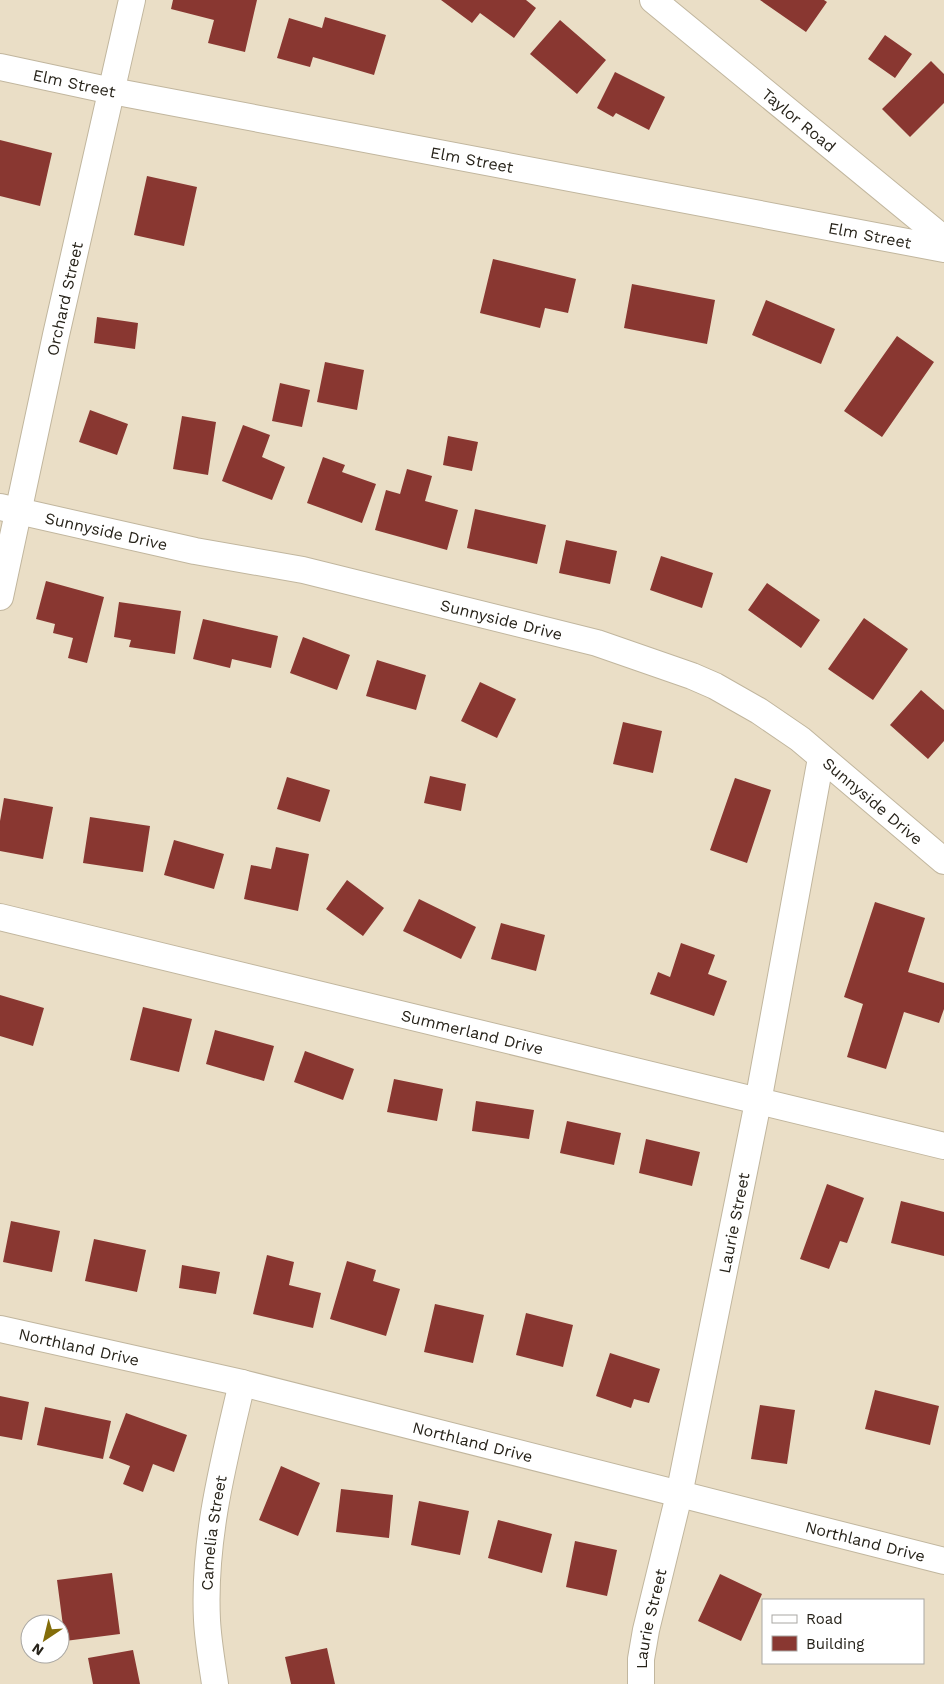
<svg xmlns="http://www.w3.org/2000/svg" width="944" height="1684" viewBox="0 0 944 1684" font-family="'Work Sans',sans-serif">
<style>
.building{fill:#893731}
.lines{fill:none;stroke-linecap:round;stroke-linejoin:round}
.minor-casing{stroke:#c1b69e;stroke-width:28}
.minor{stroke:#fff;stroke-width:26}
.labels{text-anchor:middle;stroke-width:5;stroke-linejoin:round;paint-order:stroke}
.street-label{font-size:16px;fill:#27231a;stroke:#fff}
</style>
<rect width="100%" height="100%" fill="#eadec6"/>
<path class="building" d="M173 0H257L245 52 208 43 214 20 171 9Z
M441 0H526L536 8 514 38 480 13 472 23Z
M760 0H824L827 2 806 32Z
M325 17 386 35 374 75 313 57 310 67 277 58 289 18 322 28Z
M560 20 606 60 577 94 530 54Z
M885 35 912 54 895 78 868 59Z
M931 61 944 74V103L910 137 882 109Z
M615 72 665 97 649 130 616 113 613 117 597 108Z
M0 140 52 153 40 206 0 196Z
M147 176 197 187 184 246 134 235Z
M493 259 576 279 568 313 545 308 540 328 480 313Z
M632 284 715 300 707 344 624 328Z
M766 300 835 329 821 364 752 335Z
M97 317 138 323 135 349 94 343Z
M897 336 934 362 882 437 844 411Z
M325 362 364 370 357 410 317 402Z
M280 383 310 390 302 427 272 421Z
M90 410 128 424 117 455 79 442Z
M182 416 216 422 208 475 173 469Z
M243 425 270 435 262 457 285 467 272 500 222 481Z
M448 436 478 442 472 471 443 465Z
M323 457 345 465 342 472 376 484 362 523 307 503Z
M407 469 432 476 425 501 458 510 447 550 375 530 386 490 400 494Z
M475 509 546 525 537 564 467 548Z
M566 540 617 551 610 584 559 573Z
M661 556 713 573 702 608 650 590Z
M46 581 104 597 87 663 68 658 73 638 53 633 55 624 36 619Z
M767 583 820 620 801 648 748 610Z
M119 602 181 611 175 654 129 647 131 640 114 637Z
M864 618 908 649 873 700 828 669Z
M203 619 278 636 271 668 232 659 230 668 193 659Z
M303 637 350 655 337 690 290 673Z
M377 660 426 675 416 710 366 696Z
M480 682 516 699 497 738 461 721Z
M921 690 944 710V741L928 759 890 725Z
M623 722 662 731 653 773 613 764Z
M430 776 466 784 461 811 424 803Z
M287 777 330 790 320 822 277 809Z
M735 778 771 790 747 863 710 850Z
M4 798 53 807 43 859 0 851V821Z
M90 817 150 826 143 872 83 863Z
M174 840 224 854 214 889 164 875Z
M276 847 309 854 298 911 244 899 251 865 271 869Z
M347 880 384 908 363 936 326 909Z
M419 899 476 927 461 959 403 931Z
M875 902 925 918 908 972 944 983V1009L939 1023 904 1012 886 1069 847 1057 863 1004 844 997Z
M501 923 545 935 536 971 491 959Z
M681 943 715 955 708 974 727 981 714 1016 650 994 658 972 670 977Z
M0 995 44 1008 33 1046 0 1036Z
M143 1007 192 1019 179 1072 130 1060Z
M215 1030 274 1046 264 1081 206 1064Z
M305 1051 354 1069 343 1100 294 1082Z
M394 1079 443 1089 437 1121 387 1112Z
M476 1101 534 1110 529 1139 472 1131Z
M567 1121 621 1133 614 1165 560 1153Z
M646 1139 700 1152 692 1186 639 1173Z
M827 1184 864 1198 847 1243 840 1241 829 1269 800 1259Z
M901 1201 944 1212V1256L891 1243Z
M11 1221 60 1231 52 1272 3 1262Z
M94 1239 146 1250 137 1292 85 1281Z
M267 1255 294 1262 289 1285 321 1293 313 1328 253 1314Z
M347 1261 376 1270 373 1281 400 1289 386 1336 330 1319Z
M182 1265 220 1272 216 1294 179 1288Z
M435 1304 484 1315 473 1363 424 1352Z
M526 1313 573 1325 563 1367 516 1355Z
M610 1353 660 1369 649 1403 634 1399 631 1408 596 1396Z
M875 1390 939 1406 930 1445 865 1429Z
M0 1396 29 1402 22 1440 0 1436Z
M760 1405 795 1410 787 1464 751 1459Z
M45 1407 111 1421 103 1459 37 1445Z
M126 1413 187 1435 174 1472 153 1464 143 1492 123 1484 130 1466 109 1458Z
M281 1466 320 1483 298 1536 259 1520Z
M341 1489 393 1495 389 1538 336 1532Z
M419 1501 469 1511 460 1555 411 1545Z
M498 1520 552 1534 542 1573 488 1558Z
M575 1541 617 1550 607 1596 566 1587Z
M112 1573 120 1634 65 1641 57 1580Z
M720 1574 762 1594 741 1641 698 1621Z
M327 1648 335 1684H291L285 1657Z
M133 1650 140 1684H93L88 1658Z"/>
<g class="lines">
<defs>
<g id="minor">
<path id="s1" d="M653 0 944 239"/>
<path id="s2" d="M0 67 112 91 944 249"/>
<path id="s3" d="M0 507 195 551 303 570 597 643 692 676 715 686 759 711 800 739 944 861"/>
<path id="s4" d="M0 597 56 335 132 0"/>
<path id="s5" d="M0 917 944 1146"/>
<path id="s6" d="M0 1329 242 1383 944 1561"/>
<path id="s7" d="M215 1684C212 1663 208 1641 207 1620 203 1539 224 1460 242 1383"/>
<path id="s8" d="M641 1684V1659L646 1630 679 1495 758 1102 821 758"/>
</g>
</defs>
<use href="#minor" class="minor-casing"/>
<use href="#minor" class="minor"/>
</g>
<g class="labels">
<g class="street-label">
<text dy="6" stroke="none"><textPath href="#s2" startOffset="76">Elm Street</textPath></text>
<text dy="6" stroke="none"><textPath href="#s1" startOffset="189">Taylor Road</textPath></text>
<text dy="6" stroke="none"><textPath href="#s2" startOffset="481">Elm Street</textPath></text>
<text dy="6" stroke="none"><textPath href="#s2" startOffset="886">Elm Street</textPath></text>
<text dy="6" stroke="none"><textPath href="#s4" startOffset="305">Orchard Street</textPath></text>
<text dy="6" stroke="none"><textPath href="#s3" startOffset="109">Sunnyside Drive</textPath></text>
<text dy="6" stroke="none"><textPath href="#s3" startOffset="514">Sunnyside Drive</textPath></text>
<text dy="6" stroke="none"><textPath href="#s3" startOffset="934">Sunnyside Drive</textPath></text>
<text dy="6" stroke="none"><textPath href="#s5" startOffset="486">Summerland Drive</textPath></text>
<text dy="6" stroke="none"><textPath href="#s8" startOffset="471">Laurie Street</textPath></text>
<text dy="6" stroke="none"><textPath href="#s6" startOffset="81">Northland Drive</textPath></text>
<text dy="6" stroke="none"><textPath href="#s6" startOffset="486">Northland Drive</textPath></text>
<text dy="6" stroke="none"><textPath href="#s7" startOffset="152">Camelia Street</textPath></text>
<text dy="6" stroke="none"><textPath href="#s6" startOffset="891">Northland Drive</textPath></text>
<text dy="6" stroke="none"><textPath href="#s8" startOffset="66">Laurie Street</textPath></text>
</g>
</g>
<rect x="762" y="1599" width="162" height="65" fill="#ffffff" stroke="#a9a7a3"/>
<rect x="772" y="1615" width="25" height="8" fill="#ffffff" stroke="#a9a7a3"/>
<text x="806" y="1624" font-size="15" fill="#27231a">Road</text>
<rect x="772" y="1636" width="25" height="15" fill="#893731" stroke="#a9a7a3"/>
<text x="806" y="1649" font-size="15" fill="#27231a">Building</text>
<g transform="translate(45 1639) rotate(215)"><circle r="24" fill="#ffffff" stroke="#a9a7a3"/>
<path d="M0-4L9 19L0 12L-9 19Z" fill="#836d0a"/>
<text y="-8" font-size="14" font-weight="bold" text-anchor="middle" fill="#27231a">N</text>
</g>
</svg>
